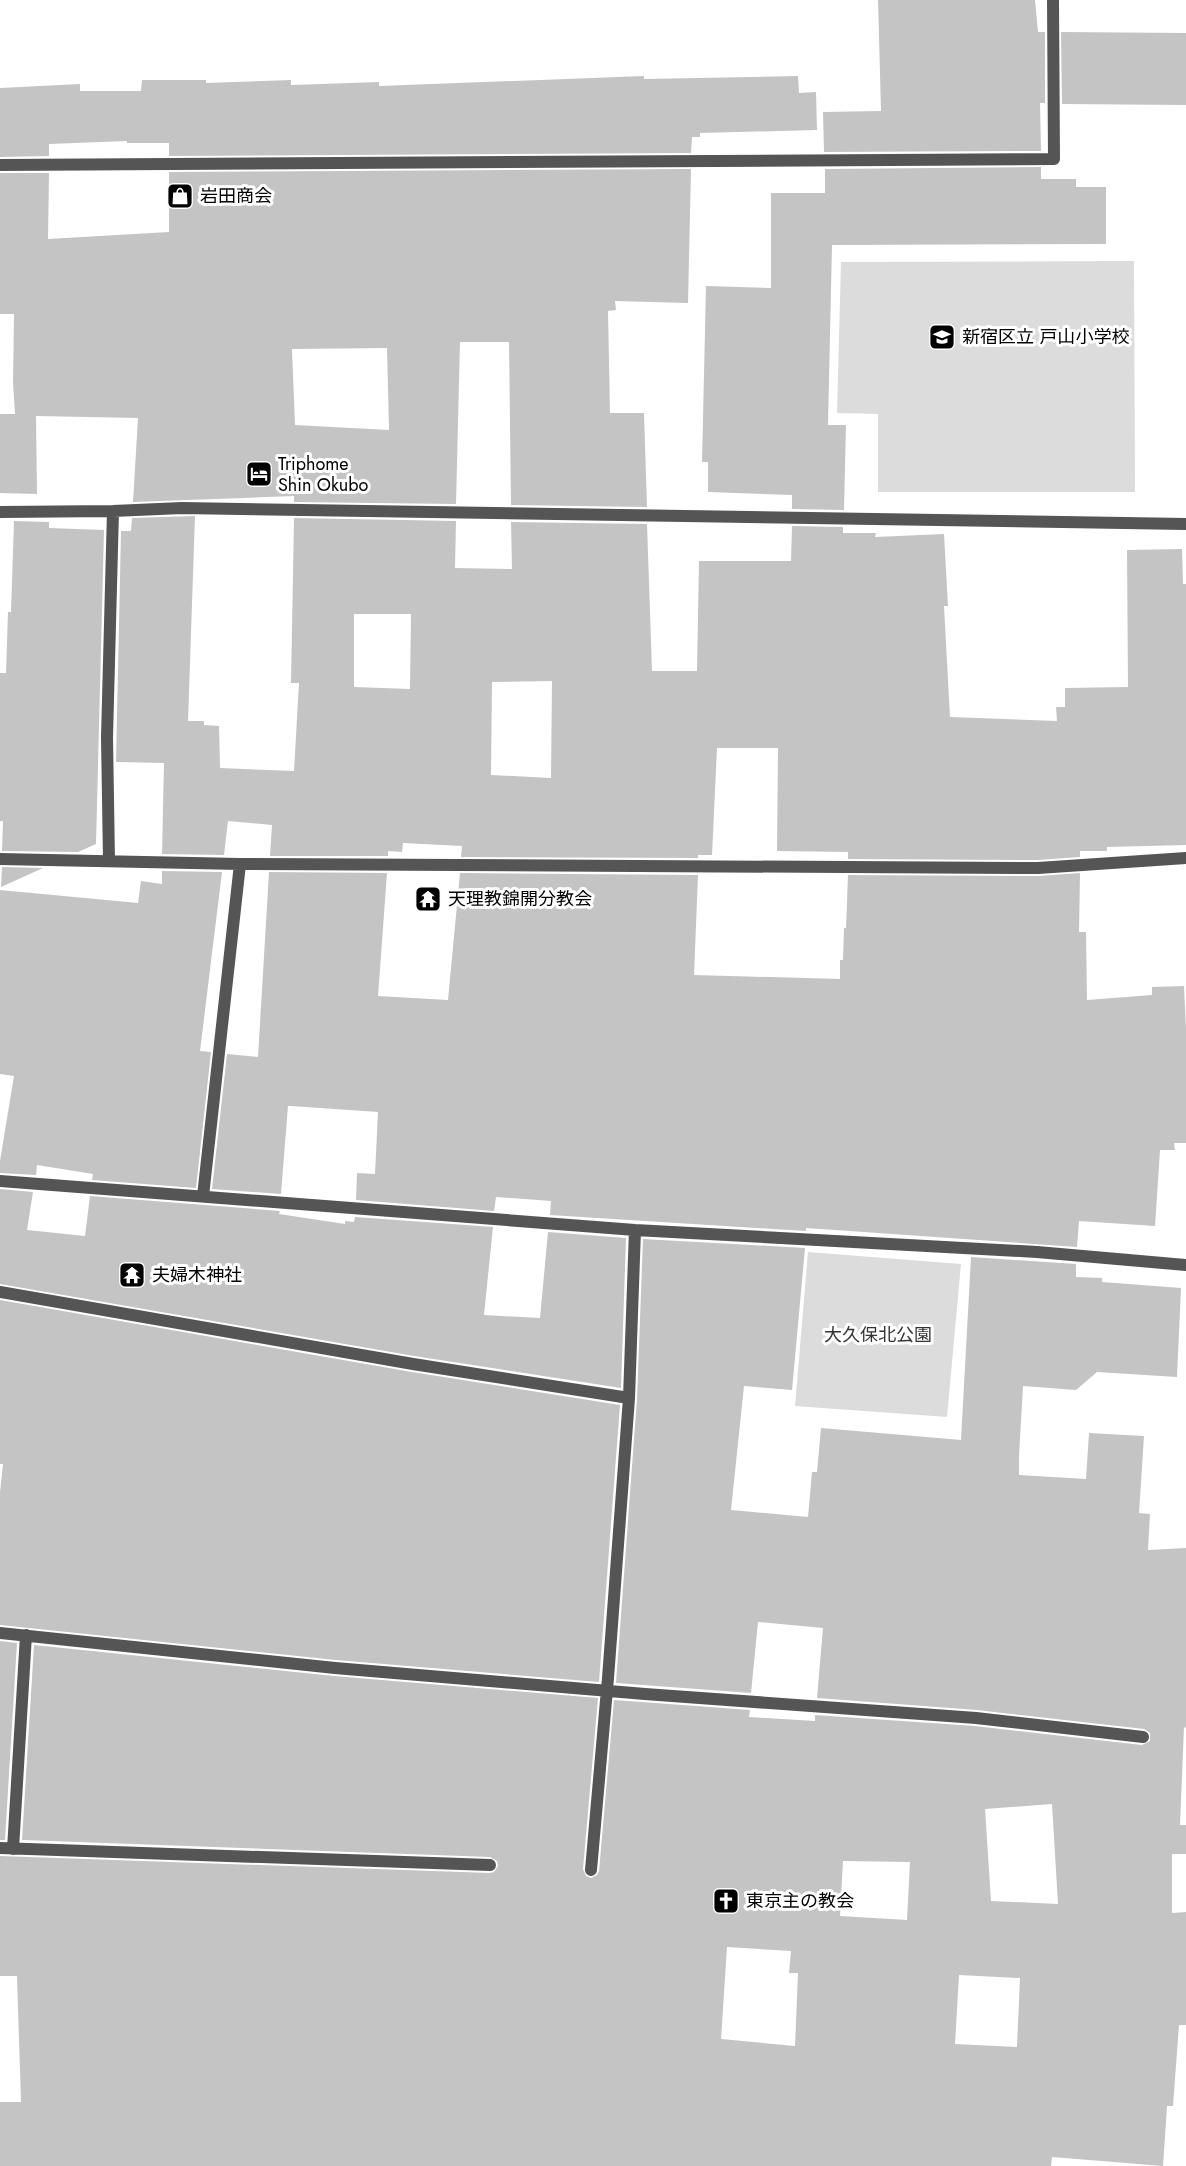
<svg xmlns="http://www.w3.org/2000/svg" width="1186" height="2166" viewBox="0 0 1186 2166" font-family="Jost,'Noto Sans JP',sans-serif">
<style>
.green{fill:#dcdcdc}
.building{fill:#c4c4c4;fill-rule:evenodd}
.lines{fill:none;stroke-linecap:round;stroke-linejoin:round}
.street{stroke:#555;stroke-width:12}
.labels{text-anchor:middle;stroke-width:6;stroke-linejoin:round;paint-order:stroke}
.poi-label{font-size:18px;fill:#000;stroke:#fff;text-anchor:start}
.park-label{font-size:18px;fill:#333;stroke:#fff}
</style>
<rect width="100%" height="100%" fill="#fff"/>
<path class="green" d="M1134 261 1135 492H878V414L837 413 841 262Z
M808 1252 961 1264 947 1417 795 1406Z"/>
<path class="building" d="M878 0H1035L1038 32H1045V103H1040L1041 151 824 152 823 112 881 111Z
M1061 32 1186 33V105L1062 104Z
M644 76V79L798 76 799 93 816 92 817 130 700 133V137H692L691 153 169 156V143H127V141L49 144V156L0 157V88L80 84V91H141L142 80H206V83L291 80V85L379 82V86Z
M1041 167V179H1076V187H1106V244L832 245 828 425H846L844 510 792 509V495L708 492V462H702L706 286 771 288V193H825V169Z
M691 169 688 303 615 301 616 310 608 311 610 413H644L647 507 511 505 509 342H460L456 504 294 502V496L133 502 138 418 36 416 37 494 0 493V414H15L13 383 14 314H0V173H49L48 239 169 232V172ZM387 348 389 430 295 425 292 349Z
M195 516 188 721H204V725L219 726 220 768 294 771 299 683H291L294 518 456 521 455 568 512 569 511 522 647 524 652 671H697L699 561H791L792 526 843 527V533H876L875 537 944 534 948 606H944L950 717 1057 721 1056 707H1065V688L1128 687 1127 550 1182 549 1183 584H1186V845L1107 847V851H1080V857L1038 860 848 859V852L777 851 778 748H717L712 855H698V858L461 857 462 846 403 843 402 852 388 851V856H270L272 825 228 821 224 855 162 854 164 763 116 762 121 531H131L132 518ZM354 614H411L410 689 354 687ZM552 681 551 778 491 775 492 682Z
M14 521 49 522V528L104 530 96 844 78 852 2 851 3 821H0V673H6L8 612H11Z
M2 867 43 868 1 887Z
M162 871 222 872 200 1051 211 1052 196 1188 92 1180 93 1174 37 1165 36 1175 0 1173V1161L14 1076 0 1074V890L138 903 141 881 162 884Z
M269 872 387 873 378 996 448 1000 460 873 698 875 694 975 840 979V960H843L844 928H846L848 875 1038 876 1080 873 1079 932H1086L1087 1000 1152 995V987L1184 986 1186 1029V1143H1174L1175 1150H1160L1155 1226 1079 1221 1077 1247 806 1228V1231L550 1215 551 1201 496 1197 494 1211 356 1200 357 1173 375 1174 378 1112 291 1106H288L281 1194 212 1189 227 1054 258 1057Z
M0 1189 33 1192 27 1230 85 1236 90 1196 280 1211 279 1214 345 1224V1221L354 1222 355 1217 493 1227 484 1315 540 1318 548 1232 626 1238 621 1388 414 1356 0 1284Z
M643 1239 805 1248 792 1390 744 1386 731 1510 808 1517 812 1472H817L821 1428 961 1440 971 1257 1076 1264V1277L1102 1278V1282L1181 1288 1177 1377 1097 1372 1076 1390 1023 1386 1019 1456V1475L1086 1479 1089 1433 1144 1436 1139 1513 1150 1514 1148 1550 1186 1548V1728L1184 1727 1180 1825H1186V1854H1172V1913L1186 1912V2025H1179L1173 2106H1167L1163 2166 1052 2157 1051 2166H0V2102H21L17 1976H0V1856L490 1873 494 1872 498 1866 497 1861 490 1857 22 1840 34 1645 334 1676 598 1698 583 1869 586 1876 591 1878 597 1875 599 1871 614 1700 750 1710 749 1717 815 1721V1715L975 1726 1142 1745 1150 1741V1733L1144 1729 977 1710 817 1698 823 1628 758 1622 751 1693 616 1683 637 1399ZM1052 1804 1058 1904 991 1901 985 1809ZM843 1861 910 1862 907 1920 840 1916ZM727 1947 791 1951 789 1973H798L795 2046 721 2039ZM959 1975 1020 1978 1017 2047 955 2044Z
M0 1300 412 1372 620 1405 599 1682 336 1660 0 1625V1492L3 1464H0Z
M0 1641 17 1643 5 1840H0Z"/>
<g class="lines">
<path class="street" d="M0 165 1054 159 1053 0
M0 512 113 511 182 508 1186 524
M0 859 240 864 1038 868 1186 858
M109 861 107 737 113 511
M0 1181 635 1230 1037 1252 1186 1265
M203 1196 240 864
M0 1292 413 1364 629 1398
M0 1633 335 1668 645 1694 976 1718 1143 1737
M0 1848 490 1865
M13 1849 26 1635
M591 1870 608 1678 629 1398 635 1230"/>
</g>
<defs>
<symbol id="shop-square" viewBox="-11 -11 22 22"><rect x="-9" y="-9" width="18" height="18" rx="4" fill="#000" stroke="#fff"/><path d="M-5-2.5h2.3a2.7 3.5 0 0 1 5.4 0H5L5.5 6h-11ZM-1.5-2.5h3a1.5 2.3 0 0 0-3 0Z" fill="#fff"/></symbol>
<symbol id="school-square" viewBox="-11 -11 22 22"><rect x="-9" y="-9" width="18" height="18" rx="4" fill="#000" stroke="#fff"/><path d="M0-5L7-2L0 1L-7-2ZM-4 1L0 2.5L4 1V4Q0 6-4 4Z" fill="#fff"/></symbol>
<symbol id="hotel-square" viewBox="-11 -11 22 22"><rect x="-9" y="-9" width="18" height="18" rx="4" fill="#000" stroke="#fff"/><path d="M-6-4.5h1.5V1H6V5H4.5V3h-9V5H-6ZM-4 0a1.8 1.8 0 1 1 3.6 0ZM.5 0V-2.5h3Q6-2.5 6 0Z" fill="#fff"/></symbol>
<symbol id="temple-square" viewBox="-11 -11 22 22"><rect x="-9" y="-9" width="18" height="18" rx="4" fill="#000" stroke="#fff"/><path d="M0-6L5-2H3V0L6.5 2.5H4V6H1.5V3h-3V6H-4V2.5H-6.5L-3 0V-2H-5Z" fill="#fff"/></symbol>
<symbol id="church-square" viewBox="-11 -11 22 22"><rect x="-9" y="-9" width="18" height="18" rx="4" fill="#000" stroke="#fff"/><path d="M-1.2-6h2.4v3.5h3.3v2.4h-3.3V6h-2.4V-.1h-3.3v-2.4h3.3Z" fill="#fff"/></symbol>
</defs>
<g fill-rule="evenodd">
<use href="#shop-square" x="165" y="181" width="30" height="30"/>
<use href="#school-square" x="927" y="322" width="30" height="30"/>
<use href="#hotel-square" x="244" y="459" width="30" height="30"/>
<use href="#temple-square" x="413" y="884" width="30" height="30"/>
<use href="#temple-square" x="117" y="1260" width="30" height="30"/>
<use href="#church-square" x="711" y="1886" width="30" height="30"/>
</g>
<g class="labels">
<g class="poi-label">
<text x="200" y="202">岩田商会</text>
<text x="962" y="343">新宿区立 戸山小学校</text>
<text x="278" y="470">Triphome<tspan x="278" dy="21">Shin Okubo</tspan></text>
<text x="448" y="905">天理教錦開分教会</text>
<text x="152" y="1281">夫婦木神社</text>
<text x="746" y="1907">東京主の教会</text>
</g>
<g class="park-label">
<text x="878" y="1341">大久保北公園</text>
</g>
</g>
</svg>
